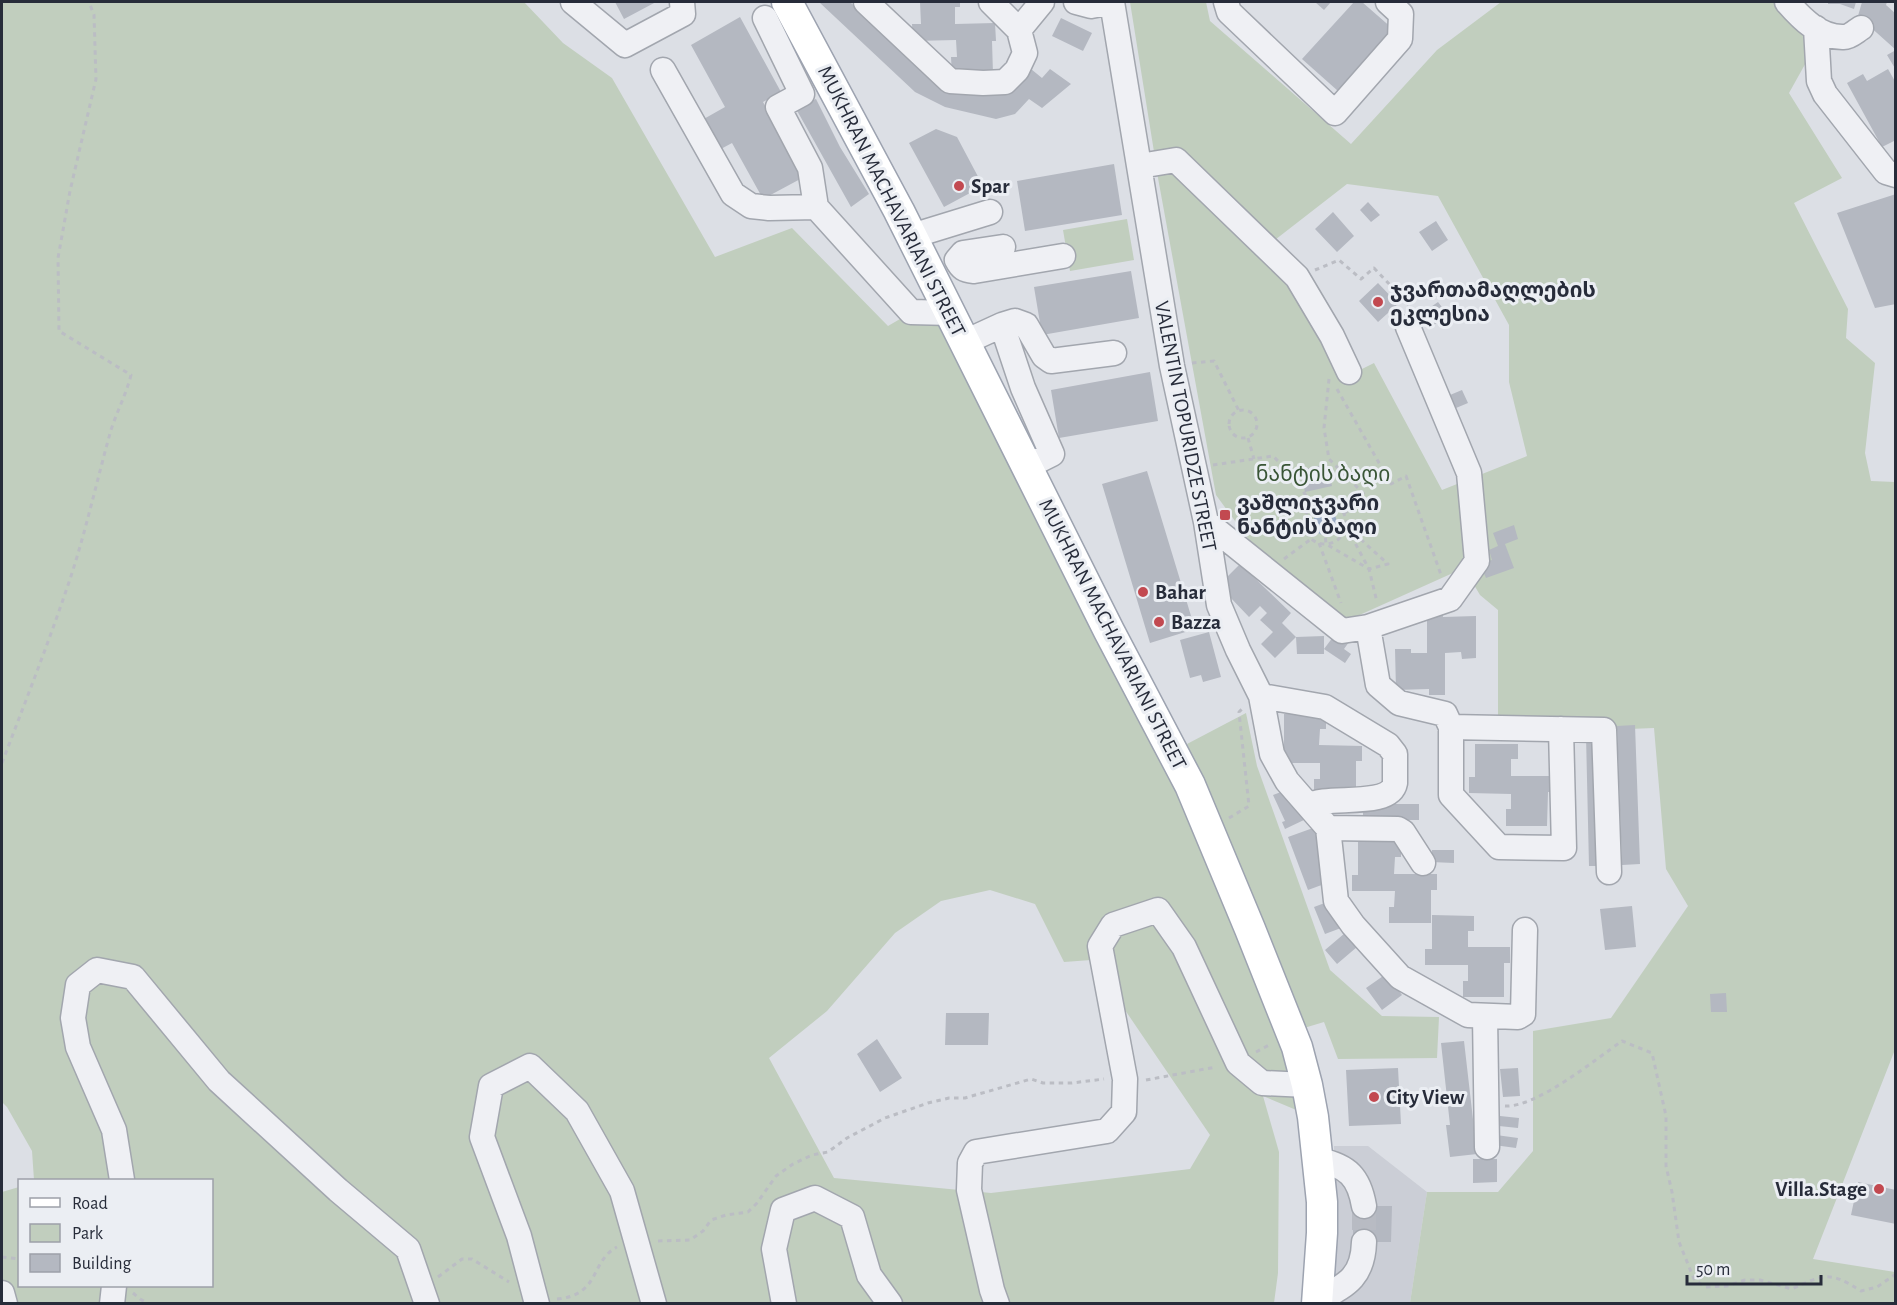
<svg xmlns="http://www.w3.org/2000/svg" width="1897" height="1305" viewBox="0 0 1897 1305" font-family="'Alegreya Sans','Noto Sans Georgian',sans-serif">
<style>
.built{fill:#cbced6}
.green{fill:#c1cebe;fill-rule:evenodd}
.water{fill:#9aaac3}
.building{fill:#b4b8c1}
.lines{fill:none;stroke-linecap:round;stroke-linejoin:round}
.minor-tunnel{stroke:#b8bbc3;stroke-width:24;stroke-dasharray:24 12;stroke-linecap:butt}
.minor-casing{stroke:#a2a6ae;stroke-width:27}
.major-casing{stroke:#9da3b0;stroke-width:33}
.path{stroke:#bbbdc4;stroke-width:3;stroke-dasharray:4.5 4.5;stroke-linecap:butt}
.minor{stroke:#eff0f4;stroke-width:24}
.major{stroke:#fff;stroke-width:30}
.poi-dot{fill:#c24950;stroke:#ebeef3;stroke-width:2}
.labels{text-anchor:middle;stroke-width:6;stroke-linejoin:round;paint-order:stroke}
.poi-label{font-size:21px;font-weight:bold;fill:#272c3a;stroke:#ebeef3;text-anchor:start}
.street-label{font-size:21px;fill:#272c3a;stroke:#ebeef3}
.park-label{font-size:21px;fill:#395536;stroke:#ebeef3}
</style>
<rect width="100%" height="100%" fill="#dcdfe5"/>
<path class="built" d="M1334 1146H1368L1427 1192 1410 1303 1328 1304 1334 1234Z"/>
<path class="green" d="M2 2H524L563 43 612 78 715 257 792 228 888 326 912 312 932 297 1168 742 1313 1117 1263 1096 1279 1152 1278 1273 1274 1303 2 1304V1192L19 1187 20 1286H212V1180H34L32 1151 7 1107 2 1102ZM990 890 1035 904 1064 962 1091 960 1210 1135 1190 1169 991 1193 834 1178 769 1058 827 1011 895 933 941 901Z
M1130 2H1206L1210 21 1351 144 1437 50 1501 2H1778L1813 50 1789 93 1842 178 1794 203 1848 309 1846 338 1875 363 1865 453 1871 481 1895 482 1896 1047 1813 1259 1895 1272V1303H1408H1410L1427 1192H1498L1533 1151V1031L1611 1018 1688 906 1666 869 1654 728 1604 730 1498 728V610L1480 595 1464 568 1344 622 1265 562 1216 495 1156 167 1176 164 1290 279 1344 378 1374 363 1442 490 1527 456 1509 382V325L1438 196 1347 184 1271 243 1176 152 1155 158Z
M1127 219 1134 260 1070 271 1063 230Z
M1246 713 1257 766 1330 970 1382 1016 1439 1017 1437 1058 1338 1059 1324 1022 1304 1028 1187 744Z"/>
<path class="water" d="M1313 523a12 12 0 1 1 24 0a12 12 0 1 1-24 0Z"/>
<path class="building" d="M615 2H656L624 19Z
M819 2H850L947 90 996 95 1015 88 1031 69 1042 78 1050 69 1071 84 1042 108 1029 99 1015 114 996 119 945 107 915 92Z
M920 2H960V7H955V24L995 23 996 41H992L993 74 952 75 951 57H957L956 40 913 41 912 24H921Z
M1315 2H1331L1324 10Z
M1354 2H1362L1393 29 1338 91 1302 59Z
M1828 2H1856L1854 9 1840 4H1828Z
M1862 2H1887L1886 5 1896 14V50L1858 16Z
M740 17 781 92 763 102 804 177 763 199 732 143 719 150 702 120 725 107 691 45Z
M1061 18 1092 33 1083 51 1052 36Z
M1896 50V70L1887 55Z
M1888 69 1896 83V140L1882 147 1847 83 1863 74 1867 81Z
M816 99 840 147 869 194 851 207 795 107Z
M936 129 957 137 983 186 944 207 909 143Z
M1114 164 1122 215 1025 231 1017 181Z
M1896 194V304L1875 308 1837 213Z
M1368 202 1380 215 1371 222 1360 210Z
M1333 212 1354 236 1337 252 1315 229Z
M1436 221 1448 240 1432 251 1419 232Z
M1131 271 1139 318 1042 335 1034 287Z
M1378 283 1398 304 1378 322 1359 301Z
M1438 302 1448 315 1434 325 1425 311Z
M1150 372 1158 421 1059 438 1051 390Z
M1462 390 1468 403 1456 408 1450 395Z
M1327 464 1332 486 1305 492 1300 470Z
M1147 471 1195 629 1150 643 1102 484Z
M1514 525 1518 539 1505 544 1514 568 1486 578 1480 564 1492 560 1489 550 1498 546 1493 533Z
M1240 564 1291 613 1282 623 1296 637 1275 658 1261 644 1273 632 1260 620 1267 613 1260 606 1249 617 1229 596 1225 579Z
M1442 610 1443 617 1476 616V658L1462 659 1461 652 1445 653V695H1429V689L1396 690 1395 649H1411V653H1427V611Z
M1209 632 1221 677 1203 682 1201 675 1190 678 1180 640Z
M1336 633 1349 642 1344 649 1351 654 1345 663 1324 649Z
M1324 636V654H1297L1296 637Z
M1284 714H1326V729H1320L1319 745 1362 746V761H1356V795H1314V779H1320V763H1277V747H1284Z
M1635 725 1640 864 1622 865 1617 726Z
M1601 734 1605 866H1589L1586 735Z
M1475 744H1518V759H1511V776H1553V792H1548L1547 826H1506V809H1511V794L1469 793V777H1475Z
M1289 789 1300 814 1303 813 1306 819 1285 829 1282 822 1285 821 1273 795Z
M1363 804H1419V820H1363Z
M1313 828 1322 850 1327 883 1308 890 1288 837Z
M1358 842H1401V857H1395L1394 874H1437V890H1431V923H1389V907H1394L1395 891H1352V875H1358Z
M1432 850H1454V863L1431 862Z
M1330 901 1341 928 1325 934 1314 907Z
M1632 906 1636 947 1605 950 1600 909Z
M1432 915 1474 916V931H1468V947H1510V963H1504V997H1463V981H1468V965H1425V949H1432Z
M1345 933 1357 947 1337 964 1325 950Z
M1386 974 1402 995 1382 1010 1366 988Z
M1726 993 1727 1012H1711L1710 994Z
M946 1013H989L988 1045H945Z
M877 1039 902 1078 880 1092 857 1054Z
M1464 1041 1477 1154 1450 1157 1446 1125H1450L1441 1043Z
M1398 1068 1401 1124 1349 1126 1346 1070Z
M1518 1068 1520 1096 1503 1097 1500 1069Z
M1500 1116 1519 1118 1518 1128 1499 1126Z
M1496 1135 1518 1138 1516 1148 1494 1145Z
M1473 1159H1497V1182L1473 1183Z
M1858 1182 1896 1190V1224L1851 1215Z
M1353 1206H1392L1391 1242H1353Z"/>
<g class="lines">
<path class="minor-tunnel" d="M1364 1206V1242"/>
<defs>
<path id="minor" d="M573 2 625 45 683 14 682 2
M866 2 950 81 983 83 1005 82 1017 70 1025 53 1019 30 991 2
M1076 2 1091 6 1112 2
M1112 2 1172 366 1206 522 1219 605 1238 650 1261 696 1272 754 1287 781 1328 828 1336 901 1353 925 1400 977 1468 1015 1518 1017 1523 1014 1525 930
M1226 2 1229 12 1335 113 1400 39 1401 14 1388 2
M1787 2C1801 18 1820 38 1844 37 1850 37 1856 31 1861 28
M765 18 802 94 778 107 810 168 816 207
M1816 28 1819 81 1825 94 1886 172 1896 175
M1019 30 1042 2
M663 70 733 194 751 206 769 208 816 207 911 312 951 313
M1140 166 1176 160 1297 277 1332 336 1349 372
M912 236 990 212
M1003 247 963 253 957 260C961 268 964 270 974 271L1063 256
M965 342 1002 325
M1028 466 1052 454 1023 388 1002 325 1015 321 1026 325 1044 356 1051 361 1114 353
M1206 522 1342 631 1368 627 1450 599 1477 561 1469 473 1408 327
M1368 627 1378 685 1399 703 1445 714 1451 727 1604 730 1609 872
M1261 696 1325 707 1388 745 1395 754V783C1390 809 1325 794 1309 806
M1451 727V795L1499 847 1564 848 1561 729
M1328 828 1398 829 1403 832 1423 863
M1485 1016 1487 1147
M1319 1160C1348 1166 1359 1177 1364 1206
M122 1180 114 1130 78 1047 73 1018 78 985 97 970 133 977 219 1081 338 1190 408 1249 427 1304
M2 1293 5 1304
M1317 1301C1346 1285 1363 1278 1364 1242
M112 1304 114 1286
M537 1304 519 1236 482 1137 491 1086 530 1066 577 1111 622 1191 654 1304
M784 1304 774 1249 783 1210 815 1198 852 1217 869 1275 890 1304
M997 1304 992 1290 969 1190 970 1163 976 1152 1107 1131 1124 1112 1125 1079 1100 946 1113 925 1158 910 1184 947 1238 1063 1262 1083 1307 1085"/>
<path id="major" d="M787 2 899 211 1109 631 1190 785 1250 929 1297 1047 1307 1085 1313 1117 1322 1202V1233L1317 1304"/>
</defs>
<use href="#minor" class="minor-casing"/>
<use href="#major" class="major-casing"/>
<path class="path" d="M1315 270 1339 260 1361 279 1374 268 1410 306 1408 307
M1192 363 1214 361 1239 411
M1329 379 1324 428 1329 459 1369 499 1344 513
M1337 389 1391 484 1406 476 1441 575
M1229 424a14 14 0 1 1 28 0a14 14 0 1 1-28 0Z
M1248 438 1254 459
M1213 465 1273 456 1296 479 1312 506
M1322 502 1326 544 1369 569 1388 564 1346 526
M1304 523a21 21 0 1 1 42 0a21 21 0 1 1-42 0Z
M1347 528 1369 569 1377 602
M1319 543 1341 603
M1284 559 1311 539
M2 763C24 705 47 647 67 588 85 536 96 483 111 430 117 411 126 395 131 375L59 331 58 258 70 191 96 79 94 15 89 2
M1229 818 1249 806 1239 712 1242 709
M1256 1052 1271 1044
M1146 1080 1216 1067
M1505 1106C1536 1108 1596 1059 1622 1041L1652 1053 1666 1116V1166L1672 1192 1679 1242 1694 1279 1705 1287 1727 1286 1745 1280H1760L1792 1289C1824 1274 1830 1271 1861 1291L1877 1287 1896 1274
M658 1241 690 1240 703 1231 711 1220 726 1215 748 1212 757 1203 776 1176 793 1164 812 1155 828 1152 847 1138 885 1118 928 1103 949 1098H965L1031 1079 1043 1083H1072L1104 1079
M2 1257 20 1259
M438 1277 462 1259H472L509 1282
M133 1293 140 1299 149 1304
M557 1299C601 1295 590 1261 617 1247"/>
<use href="#minor" class="minor"/>
<use href="#major" class="major"/>
</g>
<g class="poi-dot">
<circle cx="959" cy="186" r="6"/>
<circle cx="1378" cy="302" r="6"/>
<rect x="1219" y="509" width="12" height="12" rx="3"/>
<circle cx="1143" cy="592" r="6"/>
<circle cx="1159" cy="622" r="6"/>
<circle cx="1374" cy="1097" r="6"/>
<circle cx="1879" cy="1189" r="6"/>
</g>
<g class="labels">
<g class="poi-label">
<text x="971" y="193">Spar</text>
<text x="1390" y="297">ჯვართამაღლების<tspan x="1390" dy="24">ეკლესია</tspan></text>
<text x="1237" y="510">ვაშლიჯვარი<tspan x="1237" dy="24">ნანტის ბაღი</tspan></text>
<text x="1155" y="599">Bahar</text>
<text x="1171" y="629">Bazza</text>
<text x="1386" y="1104">City View</text>
<text x="1867" y="1196" text-anchor="end">Villa.Stage</text>
</g>
<g class="street-label">
<text transform="translate(892 201) rotate(63)" y="7">MUKHRAN MACHAVARIANI STREET</text>
<text transform="translate(1186 426) rotate(79)" y="7">VALENTIN TOPURIDZE STREET</text>
<text transform="translate(1113 634) rotate(63)" y="7">MUKHRAN MACHAVARIANI STREET</text>
</g>
<g class="park-label">
<text x="1323" y="481">ნანტის ბაღი</text>
</g>
</g>
<rect width="1897" height="1305" fill="none" stroke="#272c3a" stroke-width="6"/>
<rect x="18" y="1179" width="195" height="108" fill="#ebeef3" stroke="#9da0a9" stroke-width="1.5"/>
<rect x="30" y="1198" width="30" height="9" fill="#ffffff" stroke="#9da0a9" stroke-width="1.5"/>
<text x="72" y="1209" font-size="18" fill="#272c3a">Road</text>
<rect x="30" y="1224" width="30" height="18" fill="#c1cebe" stroke="#9da0a9" stroke-width="1.5"/>
<text x="72" y="1239" font-size="18" fill="#272c3a">Park</text>
<rect x="30" y="1254" width="30" height="18" fill="#b4b8c1" stroke="#9da0a9" stroke-width="1.5"/>
<text x="72" y="1269" font-size="18" fill="#272c3a">Building</text>
<path d="M1687 1275v9h134v-9" fill="none" stroke="#272c3a" stroke-width="3"/>
<text x="1696" y="1275" font-size="18" fill="#272c3a" stroke="#ebeef3" stroke-width="4.5" paint-order="stroke">50 m</text>
</svg>
